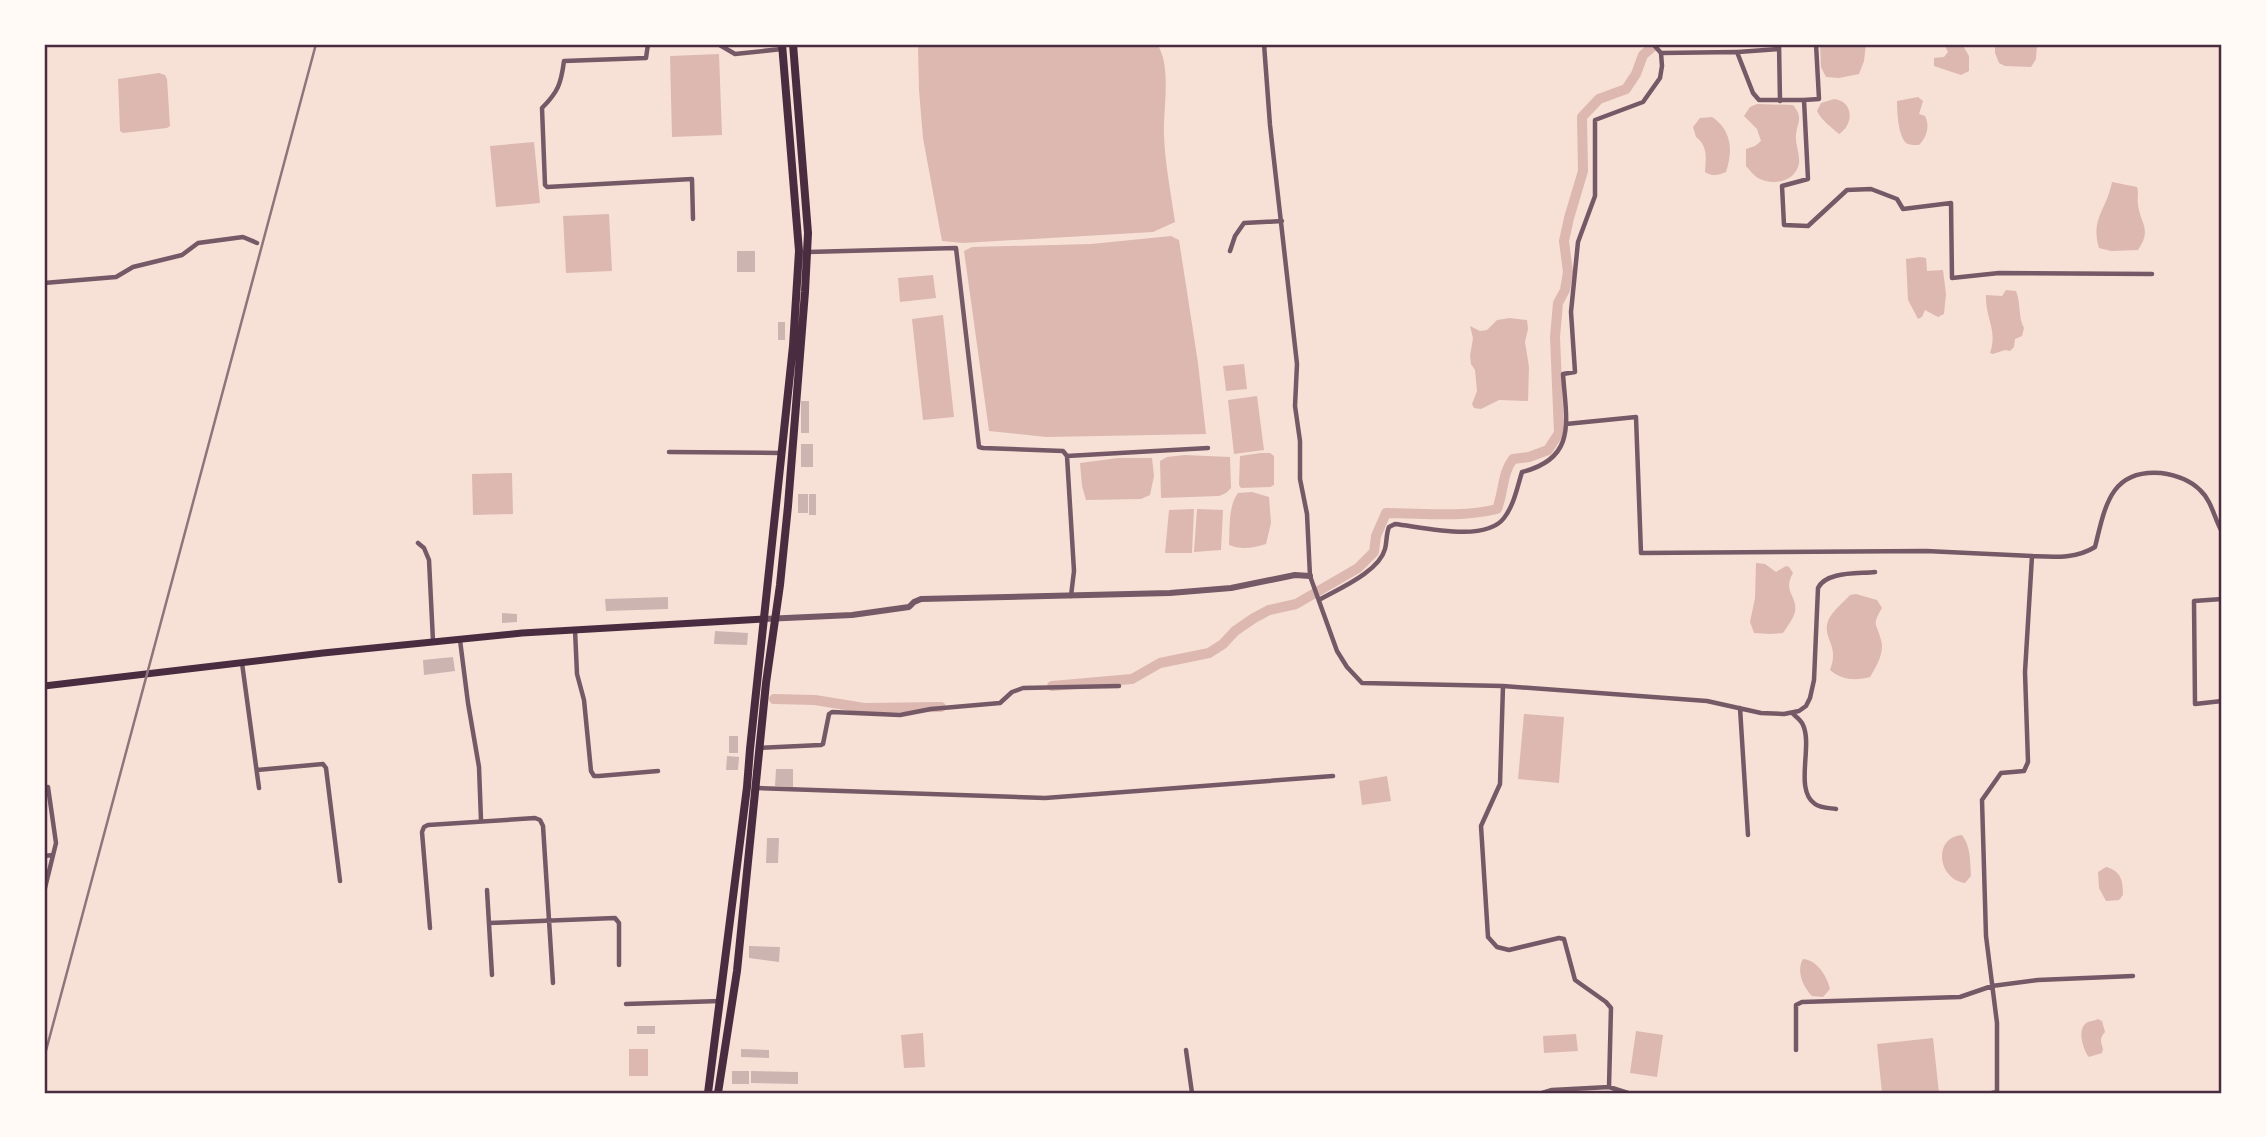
<svg xmlns="http://www.w3.org/2000/svg" width="2266" height="1137" viewBox="0 0 2266 1137" font-family="Montserrat,sans-serif">
<style>
.water{fill:#dcb8b0}
.lines{fill:none;stroke-linecap:round;stroke-linejoin:round}
.canal{stroke:#dcb8b0;stroke-width:10}
.building{fill:#ccb4b1}
.minor{stroke:#755966;stroke-width:4.5}
.tertiary{stroke:#755966;stroke-width:6}
.primary{stroke:#4a2c40;stroke-width:7}
.trunk{stroke:#4a2c40;stroke-width:8}
.rail{stroke:#8f747c;stroke-width:2.5}
.neatline{fill:none;stroke:#4a2c40;stroke-width:2.5}
</style>
<rect width="100%" height="100%" fill="#f7e1d7"/>
<path class="water" d="M920 44H1157C1172 66 1163 109 1164 135 1165 164 1171 193 1175 222L1153 232 963 243 942 241 923 138 919 90 918 48Z
M1820 44H1866L1864 61 1859 74 1839 78 1826 77 1821 67Z
M1944 44H1962L1969 56V71L1961 75 1934 66V58L1944 57 1948 52Z
M1995 44H2037L2036 59 2031 67 2005 66 1999 63 1995 53Z
M719 54 722 135 672 137 670 56Z
M159 73 165 75 167 79 170 126 167 128 123 133 120 131 118 79Z
M1918 97 1923 101 1919 114 1925 116C1930 126 1927 137 1919 145 1918 145 1909 145 1908 144 1898 140 1897 110 1897 101Z
M1834 99C1854 101 1854 125 1839 134 1830 126 1822 121 1817 111L1821 103Z
M1757 104 1793 105C1804 118 1797 122 1796 135 1795 144 1800 154 1799 163 1796 182 1773 186 1758 178 1753 175 1750 170 1746 166V149L1755 146 1761 141 1757 129 1744 116 1750 107Z
M1712 117C1732 130 1733 151 1726 172 1718 175 1713 177 1705 172 1706 158 1708 146 1696 137L1693 127 1700 118Z
M534 142 540 203 496 207 490 146Z
M2112 182 2137 187C2139 194 2137 198 2138 205 2141 225 2152 229 2138 250L2111 251 2099 248C2090 219 2107 209 2112 182Z
M609 214 612 271 566 273 563 216Z
M1171 236 1179 240 1198 363 1206 434 1046 437 989 431 964 251 972 247 1091 244Z
M1920 257 1926 258 1927 271 1943 270 1946 294 1944 314 1938 317 1925 310 1922 317 1918 319 1908 300 1906 259Z
M933 275 936 298 900 302 898 278Z
M2006 290 2016 291C2021 303 2018 317 2024 328L2022 336 2015 339 2014 347 2010 351 2005 350 1993 354 1990 353C1998 330 1985 318 1986 295L2002 296Z
M943 315 954 417 923 420 912 319Z
M1510 318 1527 320 1528 329 1525 342 1529 367 1528 401 1499 400 1481 409 1474 408 1472 404 1477 391 1475 370 1471 364 1470 356 1473 338 1470 326 1480 331 1487 330 1497 320Z
M1244 364 1247 389 1226 391 1223 366Z
M1257 396 1264 450 1234 454 1228 400Z
M1261 453H1270L1274 456V485L1270 487 1241 488 1239 485 1240 456Z
M1185 455 1230 457 1231 488 1226 493 1219 496 1161 498 1160 461 1167 457Z
M1118 458H1152L1154 476 1150 495 1141 499 1086 500 1082 486 1080 463Z
M512 473 513 514 473 515 472 474Z
M1252 492 1269 497 1271 523 1266 544C1255 548 1240 550 1229 545 1230 529 1228 506 1238 493Z
M1194 509 1192 553H1165L1169 510Z
M1197 509 1223 510 1221 550 1194 552Z
M1756 563 1765 564 1776 572 1786 566 1789 567 1793 573C1782 592 1798 596 1795 612 1793 619 1787 627 1783 633L1770 634 1754 633 1750 622 1755 598Z
M1856 594 1877 600 1882 608C1871 626 1877 623 1881 640 1885 652 1876 667 1870 677 1855 681 1842 680 1830 670 1840 645 1822 639 1828 621 1832 611 1843 603 1850 595Z
M1524 714 1564 717 1559 783 1518 779Z
M1387 776 1391 801 1362 805 1359 781Z
M1962 835C1971 846 1970 863 1971 876L1965 883C1937 879 1933 837 1962 835Z
M2106 867C2121 871 2123 880 2123 895L2119 900 2106 901 2099 888 2098 872Z
M1803 959C1817 960 1827 976 1830 989L1823 997 1812 996C1803 987 1796 971 1803 959Z
M2098 1019 2102 1021 2105 1032C2099 1038 2101 1042 2103 1049L2102 1053 2089 1057C2083 1050 2077 1030 2086 1023 2089 1021 2094 1021 2098 1019Z
M1636 1031 1663 1035 1657 1077 1630 1073Z
M923 1033 925 1067 904 1068 901 1035Z
M1576 1034 1578 1051 1544 1053 1543 1036Z
M1933 1038 1939 1093H1882L1877 1044Z
M629 1049H648V1076H629Z"/>
<g class="lines">
<path class="canal" d="M1052 686 1132 679 1160 663 1209 653 1223 644 1235 631 1254 618 1269 610 1296 604 1358 568 1374 552 1376 536 1386 513C1423 513 1460 518 1497 509 1504 491 1502 473 1513 459L1529 457 1548 450 1559 433 1555 337 1558 303 1565 290 1568 272 1564 241 1569 218 1583 171 1582 117 1599 99 1626 89 1636 74 1643 55 1656 44
M774 699 815 700 864 708 941 707"/>
</g>
<path class="building" d="M737 251H755V272H737Z
M778 322H785V340H778Z
M801 401H809V433H801Z
M801 444H813V467H801Z
M798 494H808V513H798Z
M809 494H816V515H809Z
M668 597V609L606 611 605 599Z
M502 613 517 614V622L502 623Z
M715 631 748 633 747 645 714 644Z
M453 657 455 671 424 675 423 660Z
M729 736H738V753H729Z
M727 756 739 757 738 770H726Z
M776 769H793V787L775 786Z
M767 838H779L778 863H766Z
M749 946 780 947 779 962 749 958Z
M637 1026H655V1034H637Z
M741 1049 769 1050V1058L741 1057Z
M732 1071H749V1084H732Z
M751 1071 798 1072V1084L751 1083Z"/>
<g class="lines">
<path class="minor" d="M648 44 646 58 564 61C561 84 558 92 542 108L545 185 547 187 692 179 693 219
M718 44 735 54 782 49
M1264 44 1270 125 1297 364 1295 406 1300 441V479L1307 514 1310 576 1337 651 1347 667 1362 683 1503 686 1707 701 1761 713 1784 714 1799 711 1806 706 1810 698 1814 680 1818 588C1826 571 1858 574 1875 572
M1779 44 1780 101
M1738 52 1779 49
M1661 53 1737 52 1753 93 1759 100H1804L1808 179 1782 186 1784 225 1808 226 1847 190 1871 189 1897 199 1903 209 1951 203 1952 278 1999 273 2152 274
M1804 100 1819 99 1816 44
M1230 251 1235 236 1244 223 1282 221
M808 252 956 248 979 447 983 448 1063 451 1067 456 1074 571 1071 596
M44 283 116 277 133 267 182 255 198 243 243 237 257 243
M1566 424 1636 417 1641 553 1926 551 2032 556 2025 672 2028 762 2024 771 2001 773 1982 800 1986 936 1997 1023V1092L1992 1093
M669 452 781 453
M1067 456 1208 448
M418 543 424 548 429 560 433 641
M2032 556C2054 557 2076 559 2095 547 2105 507 2110 469 2161 473 2175 475 2189 479 2200 490 2212 501 2214 518 2222 532
M2222 599 2194 601 2195 704 2222 701
M1319 600C1338 589 1379 572 1385 549 1387 542 1386 534 1389 527L1395 524C1422 527 1485 543 1504 518 1514 505 1517 488 1522 472 1578 458 1566 420 1563 374L1575 372 1571 312 1578 242 1595 196V120L1643 102 1660 78 1662 66 1661 53 1653 44
M575 630 577 674 584 700 591 771 594 776H599L658 771
M460 640 468 703 479 767 481 820
M242 663 259 788
M1503 686 1500 784 1481 826 1488 937 1497 947 1509 950 1559 938 1564 939 1575 980 1606 1002 1611 1008 1609 1087
M1740 708 1748 835
M1792 713C1795 716 1801 720 1803 725 1813 746 1794 790 1815 804 1820 808 1830 808 1836 809
M758 748 821 745 823 744 829 714 832 712 900 715 931 709 1000 703 1012 692 1023 688 1119 686
M257 770 323 764 326 768 340 881
M44 788 48 787 56 843 44 892
M757 788 1045 798 1333 776
M44 856 53 855
M487 890 492 975
M489 923 615 918 619 923V965
M430 928 422 832 424 827 428 825 535 818 540 820 543 826 553 983
M626 1004 720 1001
M1186 1050 1192 1093
M1796 1050V1005L1802 1002 1960 997 1992 986 2038 980 2133 976
M1542 1093 1552 1090 1609 1087 1628 1093"/>
<path class="tertiary" d="M764 619 852 615 909 607 914 602 921 599 1170 593 1231 588 1295 575 1310 576"/>
<path class="primary" d="M44 686 323 653 522 633 764 619"/>
<path class="trunk" d="M708 1093 747 787 750 749 793 346 799 251 782 44
M718 1093 737 971 766 683 780 585 788 506 805 292 808 233 793 44"/>
<path class="rail" d="M44 1058 316 44"/>
</g>
<rect width="2266" height="1137" fill="none" stroke="#fffaf5" stroke-width="91"/>
<rect x="46" y="46" width="2174" height="1046" class="neatline"/>
</svg>
